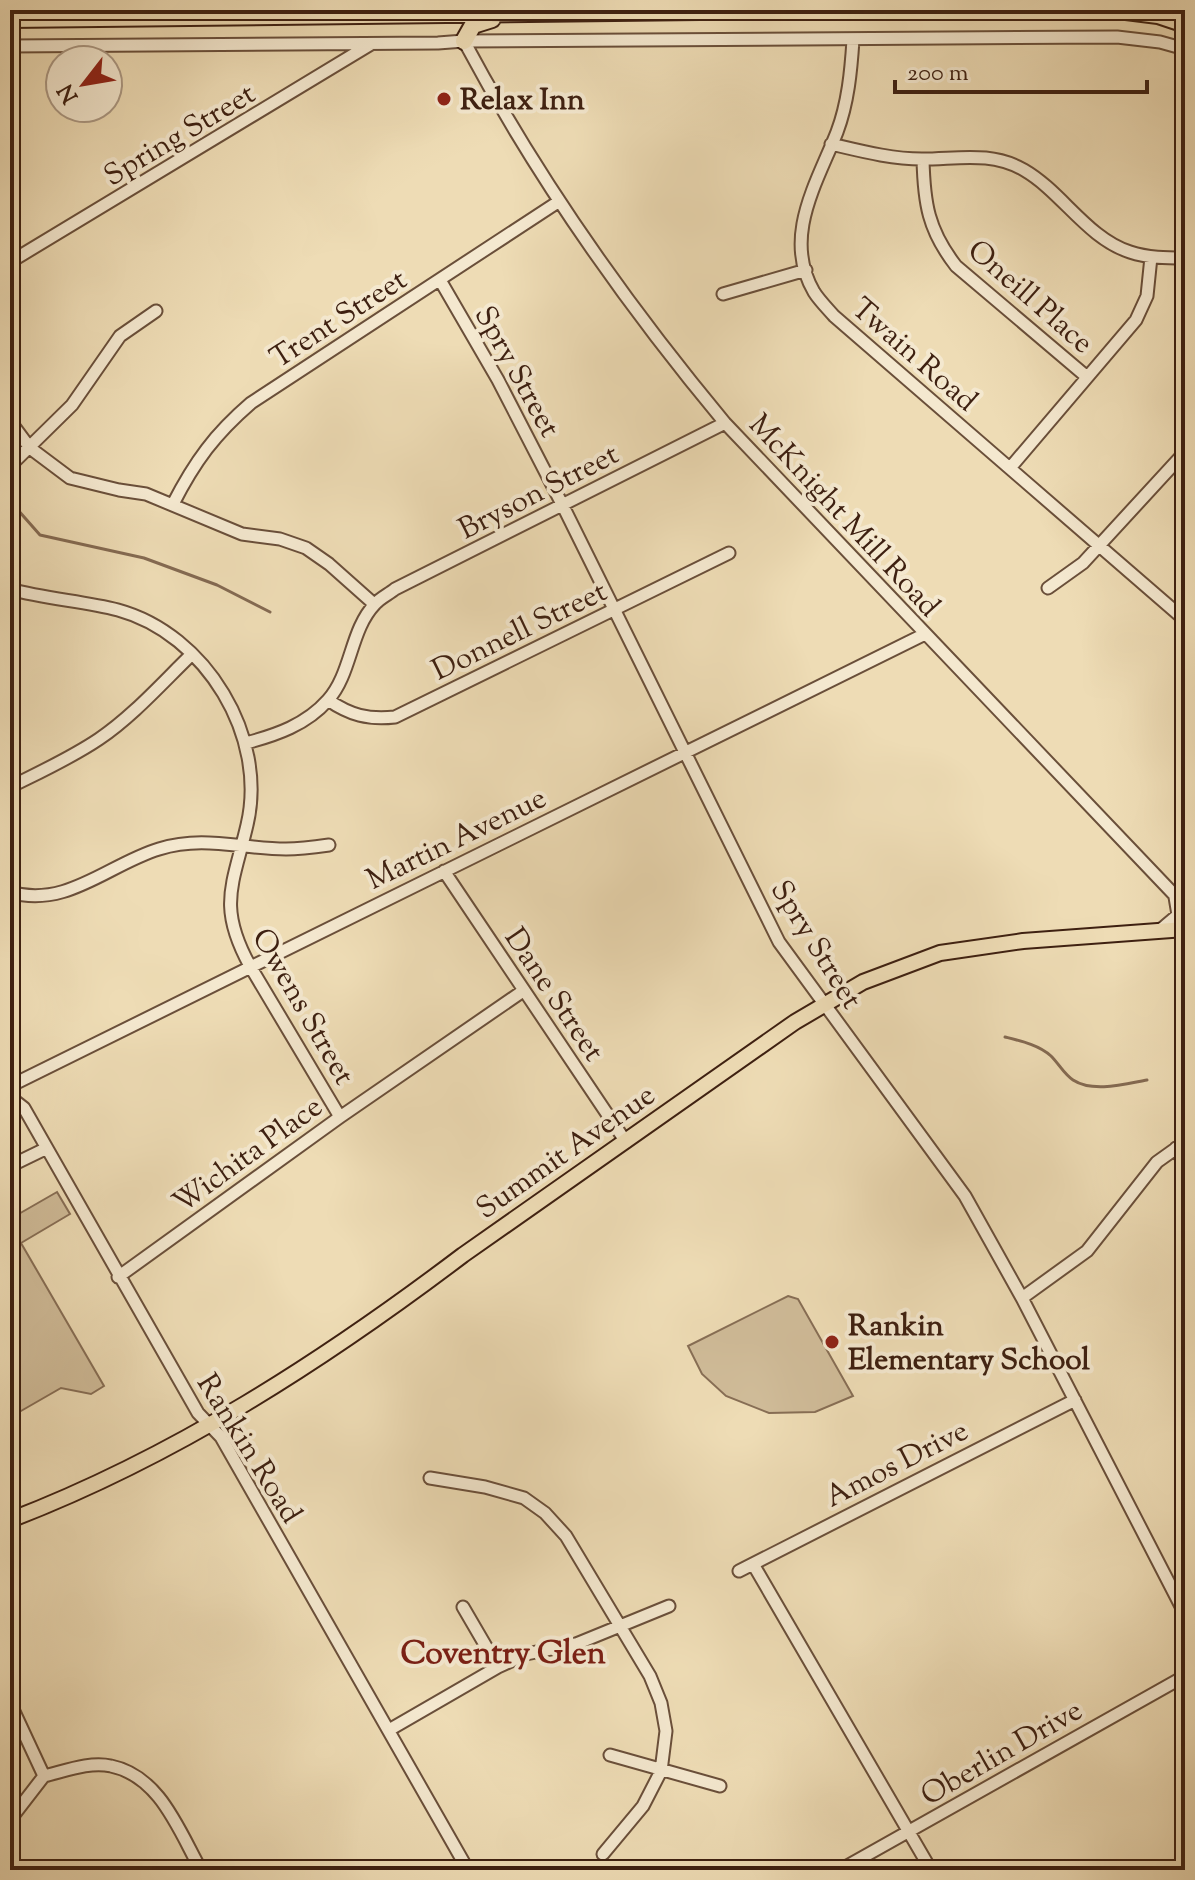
<svg xmlns="http://www.w3.org/2000/svg" width="1195" height="1880" viewBox="0 0 1195 1880" font-family="'Sorts Mill Goudy',serif">
<style>
.green{fill:#d0bc99;stroke:#876e55;stroke-width:2}
.lines{fill:none;stroke-linecap:round;stroke-linejoin:round}
.stream{stroke:#846a52;stroke-width:3}
.minor-casing{stroke:#6a4f3a;stroke-width:15}
.major-casing{stroke:#3e2011;stroke-width:18}
.highway-casing{stroke:#3e2011;stroke-width:20}
.minor{stroke:#f4e8cf;stroke-width:11}
.major{stroke:#eedcb5;stroke-width:14}
.highway{stroke:#eedcb5;stroke-width:16}
.poi-dot{fill:#8f2418;stroke:#f4e8cf;stroke-width:3}
.labels{text-anchor:middle;stroke-width:8;stroke-linejoin:round;paint-order:stroke}
.poi-label{font-size:30px;font-weight:bold;fill:#3e2011;stroke:#f4e8cf;text-anchor:start}
.street-label{font-size:30px;fill:#3e2011;stroke:#f4e8cf}
.neighbourhood-label{font-size:32px;font-weight:bold;fill:#7a1f14;stroke:#f4e8cf}
</style>
<rect width="100%" height="100%" fill="#eedcb5"/>
<filter id="stains"><feTurbulence type="fractalNoise" baseFrequency=".0025" numOctaves="4"/><feColorMatrix values="0 0 0 0 .2 0 0 0 0 .09 0 0 0 0 .02 0 0 0 .5 -.17"/></filter>
<radialGradient id="worn" r=".72"><stop offset=".6" stop-color="#630" stop-opacity="0"/><stop offset="1" stop-color="#630" stop-opacity=".3"/></radialGradient>
<path class="green" d="M57 1192 70 1214 21 1243 104 1386 91 1394 61 1388 14 1415 10 1408V1219Z
M788 1296 798 1299 853 1396 815 1412 769 1413 726 1396 702 1374 688 1346Z"/>
<g class="lines">
<path class="stream" d="M10 501 40 535 144 558 217 585 270 612
M1005 1037C1021 1041 1039 1045 1051 1056 1059 1064 1064 1074 1073 1080 1093 1093 1125 1084 1147 1080"/>
<defs>
<path id="minor" d="M853 40C851 71 848 103 837 132 817 183 782 237 814 292 819 300 827 308 834 316L1185 620
M464 41C537 178 626 304 725 423L1185 906
M10 46 438 43 464 41 1117 37 1160 42 1185 49
M831 144C861 151 891 159 922 159 958 159 991 151 1024 170 1062 192 1087 238 1130 252 1148 258 1167 258 1185 258
M923 159C924 203 928 230 956 266L1087 377
M10 262 371 44
M440 280 498 380 563 506 779 942 965 1196 1022 1298 1185 1614
M723 294 806 270
M10 421 30 448 70 478 119 490 146 494 242 534 280 539 306 548 329 564 374 604
M10 466 72 405 120 336 156 311
M1010 468 1136 320 1147 296 1151 257
M173 504C195 461 215 434 251 403L558 202
M1048 588 1083 563 1185 452
M10 589C45 599 83 601 118 610 206 634 268 737 247 825 233 885 217 906 250 966L340 1117
M328 700C350 715 368 720 395 717L729 553
M246 743C276 735 306 725 328 700 352 673 350 630 375 604 380 598 389 594 395 589L725 423
M10 787C40 772 71 758 99 739 133 716 162 683 192 654
M444 871 626 1142
M10 892C66 909 109 864 159 849 203 835 242 849 286 849 301 849 315 847 329 845
M1159 931 1178 915 1175 897
M10 1086 925 634
M10 1097 24 1108 198 1413 221 1437 468 1870
M1176 1148 1185 1166
M10 1166 45 1149
M118 1277 340 1117 523 991
M1022 1298 1087 1251 1157 1162 1185 1142
M430 1478 485 1487 524 1498 545 1513 566 1536 650 1676 661 1703 666 1731 661 1771 643 1806 603 1854
M753 1564 931 1870
M739 1571 1075 1400
M463 1607 498 1667
M10 1703 44 1776 10 1820
M389 1730 498 1667 526 1654 576 1644 669 1606
M610 1755 720 1786
M44 1776C65 1771 90 1761 111 1766 160 1776 179 1831 201 1870
M840 1870 1185 1676"/>
<path id="major" d="M10 1520C174 1457 323 1361 463 1255L795 1022 863 982 940 953 1023 941 1185 929"/>
<path id="highway" d="M1118 10 1158 15 1185 24
M10 19 786 10
M464 41 473 25 492 19"/>
</defs>
<use href="#minor" class="minor-casing"/>
<use href="#major" class="major-casing"/>
<use href="#highway" class="highway-casing"/>
<use href="#minor" class="minor"/>
<use href="#major" class="major"/>
<use href="#highway" class="highway"/>
</g>
<g class="poi-dot">
<circle cx="444" cy="99" r="8"/>
<circle cx="832" cy="1342" r="8"/>
</g>
<g class="labels">
<g class="poi-label">
<text x="460" y="109">Relax Inn</text>
<text x="848" y="1335">Rankin<tspan x="848" dy="34">Elementary School</tspan></text>
</g>
<g class="street-label">
<text transform="translate(179 134) rotate(-31)" y="10">Spring Street</text>
<text transform="translate(1031 296) rotate(41)" y="10">Oneill Place</text>
<text transform="translate(338 318) rotate(-33)" y="10">Trent Street</text>
<text transform="translate(915 354) rotate(41)" y="10">Twain Road</text>
<text transform="translate(518 371) rotate(61)" y="10">Spry Street</text>
<text transform="translate(538 491) rotate(-27)" y="10">Bryson Street</text>
<text transform="translate(845 515) rotate(47)" y="10">McKnight Mill Road</text>
<text transform="translate(519 630) rotate(-26)" y="10">Donnell Street</text>
<text transform="translate(456 838) rotate(-26)" y="10">Martin Avenue</text>
<text transform="translate(817 944) rotate(58)" y="10">Spry Street</text>
<text transform="translate(555 994) rotate(56)" y="10">Dane Street</text>
<text transform="translate(304 1006) rotate(60)" y="10">Owens Street</text>
<text transform="translate(565 1151) rotate(-35)" y="10">Summit Avenue</text>
<text transform="translate(247 1154) rotate(-36)" y="10">Wichita Place</text>
<text transform="translate(250 1448) rotate(58)" y="10">Rankin Road</text>
<text transform="translate(896 1463) rotate(-27)" y="10">Amos Drive</text>
<text transform="translate(1001 1752) rotate(-30)" y="10">Oberlin Drive</text>
</g>
<g class="neighbourhood-label">
<text x="503" y="1663">Coventry Glen</text>
</g>
</g>
<rect width="1195" height="1880" fill="none" stroke="#eedcb5" stroke-width="40"/>
<rect x="12" y="12" width="1171" height="1856" fill="none" stroke="#3e2011" stroke-width="4"/>
<rect x="20" y="20" width="1155" height="1840" fill="none" stroke="#3e2011" stroke-width="2"/>
<g transform="translate(84 84) rotate(239)"><circle r="38" fill="#f4e8cf" stroke="#ab9883" stroke-width="2"/>
<path d="M0-6L14 30L0 20L-14 30Z" fill="#8f2418"/>
<text y="-12" font-size="22" font-weight="bold" text-anchor="middle" fill="#3e2011">N</text>
</g>
<path d="M895 80v12h252v-12" fill="none" stroke="#3e2011" stroke-width="4"/>
<text x="907" y="80" font-size="24" fill="#3e2011" stroke="#f4e8cf" stroke-width="6" paint-order="stroke">200 m</text>
<rect width="100%" height="100%" filter="url(#stains)"/>
<rect width="100%" height="100%" fill="url(#worn)"/>
</svg>
